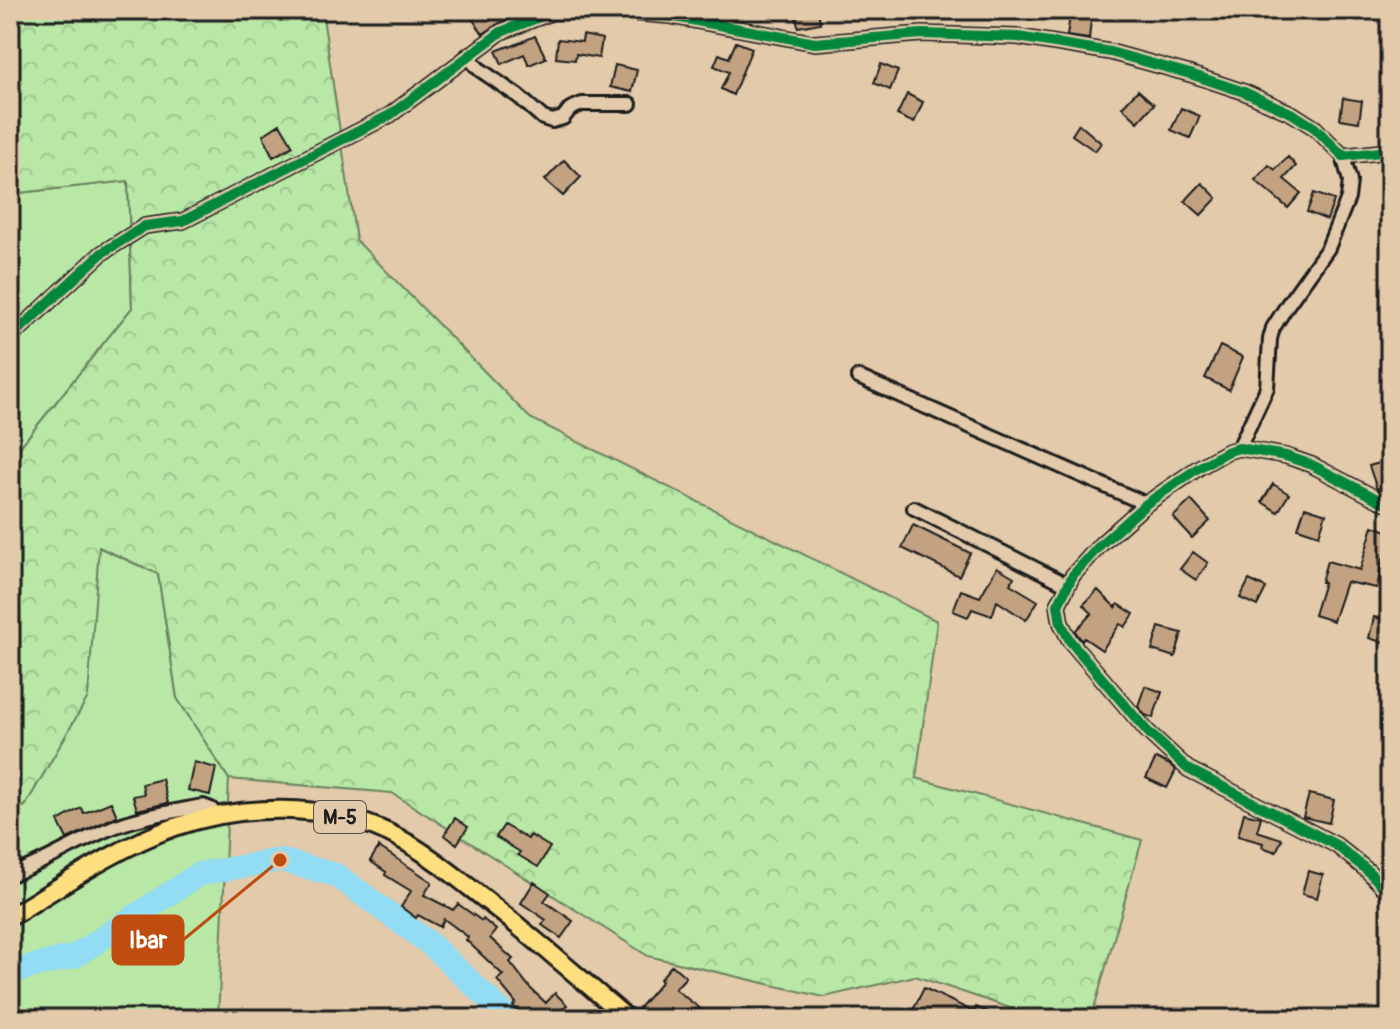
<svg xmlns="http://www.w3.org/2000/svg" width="1400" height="1029" viewBox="0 0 1400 1029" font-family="Pangolin,sans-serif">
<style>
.grass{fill:#b8e7a6;stroke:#6a8261;stroke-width:2}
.forest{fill:url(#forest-crowns);stroke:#6a8261;stroke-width:2}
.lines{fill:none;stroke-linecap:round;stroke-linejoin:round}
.river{stroke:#92dcf4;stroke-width:24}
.building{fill:#c3a282;stroke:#1c1c1c;stroke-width:2}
.minor-casing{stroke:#1c1c1c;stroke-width:18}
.major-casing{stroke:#1c1c1c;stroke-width:22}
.minor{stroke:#e2caab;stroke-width:12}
.major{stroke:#fedf80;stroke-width:16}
.cycleway-casing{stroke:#e2caab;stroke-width:15}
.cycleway{stroke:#00873e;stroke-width:10}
.labels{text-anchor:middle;stroke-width:8;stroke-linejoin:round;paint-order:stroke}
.shield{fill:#e2caab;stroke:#575047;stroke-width:2}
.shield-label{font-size:20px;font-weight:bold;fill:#1c1c1c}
.leader{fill:none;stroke:#bf4d0f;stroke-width:3}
.callout-dot{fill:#bf4d0f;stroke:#e2caab;stroke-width:3}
.callout{fill:#bf4d0f;stroke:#bf4d0f;stroke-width:3}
.callout-label{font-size:24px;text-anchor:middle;font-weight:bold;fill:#fff}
</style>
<defs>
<pattern id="forest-crowns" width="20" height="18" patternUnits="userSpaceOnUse" patternTransform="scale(2)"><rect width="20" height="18" fill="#b8e7a6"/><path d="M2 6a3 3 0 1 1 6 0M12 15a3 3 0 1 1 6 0" fill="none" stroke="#9ec68e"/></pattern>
</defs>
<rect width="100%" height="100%" fill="#e2caab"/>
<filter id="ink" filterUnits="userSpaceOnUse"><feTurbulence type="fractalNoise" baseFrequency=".0125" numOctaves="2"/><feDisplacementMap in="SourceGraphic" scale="16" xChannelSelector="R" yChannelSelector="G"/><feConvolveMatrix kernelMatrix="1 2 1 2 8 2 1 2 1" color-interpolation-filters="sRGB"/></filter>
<g filter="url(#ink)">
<path class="grass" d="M128 181 132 308 16 452H10V194Z
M98 547 158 574 177 698 229 779 218 1019 10 1018V809L25 806 87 698Z"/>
<path class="forest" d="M10 10H322L356 240 530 418 937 621 916 778 1142 840 1091 1019H1043L915 976 824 997 648 956 392 793 229 779 177 698 158 574 99 547 88 697 25 806 10 809V452H16L132 308 128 181 10 194Z"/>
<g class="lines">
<path class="river" d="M10 972 75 956 199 874 280 860 336 875 429 943 510 1019"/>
</g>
<path class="building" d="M481 10H532L498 24 483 34 471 17Z
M795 10H818L820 23 798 27Z
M1070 16 1091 19 1089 39 1067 36Z
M583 35 602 39 599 58 576 54 575 60 556 58 558 39 582 42Z
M535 36 546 58 529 65 524 54 502 64 496 51 509 46 510 47Z
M736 42 752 48 733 95 721 89 729 72 714 66 719 54 729 58Z
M881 64 898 71 890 90 874 83Z
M615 65 637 70 632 92 610 87Z
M1138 90 1154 104 1138 122 1122 107Z
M907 94 923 102 914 123 897 115Z
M1343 98 1362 101 1359 122 1340 119Z
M1181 108 1200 116 1190 138 1171 130Z
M280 124 293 146 273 157 263 135Z
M1079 124 1101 143 1095 151 1072 135Z
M1288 157 1296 166 1284 179 1301 193 1288 208 1255 180 1269 165 1275 170Z
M564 160 581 177 563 196 545 180Z
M1202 183 1217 198 1201 215 1185 201Z
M1314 193 1334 200 1327 220 1307 212Z
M1220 346 1243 357 1229 390 1205 378Z
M1390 460V485L1377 489 1369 466Z
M1273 484 1289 494 1278 512 1262 502Z
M1191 500 1210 521 1192 538 1173 517Z
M1305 507 1326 514 1319 535 1298 528Z
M913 525 970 553 959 576 902 548Z
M1373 526 1390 532V560L1383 558 1377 588 1346 582 1333 621 1314 615 1324 582H1321L1327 561 1360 570Z
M1193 552 1208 563 1196 580 1180 569Z
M997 567 1014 577 1010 584 1038 601 1026 620 997 601 992 616 972 609 968 617 953 611 961 590 980 597Z
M1249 580 1266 588 1257 606 1240 598Z
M1098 590 1116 608 1118 604 1134 614 1125 627 1120 624 1102 650 1084 638 1082 641 1075 631 1092 613 1083 605Z
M1374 617 1390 621 1388 644 1369 638Z
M1159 627 1182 633 1175 657 1152 650Z
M1145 686 1162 692 1153 718 1145 715 1138 706Z
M1156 758 1170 765 1176 770 1167 788 1146 778Z
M194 762 216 768 210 795 188 790Z
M162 779 168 803 137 810 133 796 144 794 142 784Z
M1309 794 1334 800 1329 823 1303 817Z
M111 802 117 816 67 839 58 821 81 808 84 813Z
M1244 813 1261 817 1257 831 1282 839 1276 852 1262 847 1263 843 1238 836Z
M455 818 468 827 457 844 444 835Z
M504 825 528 839 530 835 550 847 538 867 518 855 520 852 496 837Z
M379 847 432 882 424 895 453 910 458 904 482 921 483 919 496 930 490 938 513 959 510 962 531 989 546 1003 555 993 567 1005 563 1009 574 1019H526L513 1006 516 1003 497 980 503 975 466 940 468 937 444 919 440 927 418 915 416 918 401 907 411 891 385 875 386 872 370 861Z
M1308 871 1323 875 1317 898 1302 894Z
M534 882 550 893 544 901 573 921 561 938 542 925 546 920 521 903Z
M672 965 686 977 675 989 713 1019H682L669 1008 660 1019H649L638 1009 662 981 660 979Z
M924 988 974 1012 976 1007 1005 1019H927L912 1012Z"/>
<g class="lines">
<defs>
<path id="minor" d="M597 10 670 16 815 43 922 34 1018 37 1110 52 1190 74 1244 92 1293 114 1315 128 1343 156 1390 151
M467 56 479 69 518 96 543 118 552 121 563 118 570 109 582 104H630
M10 333 21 328 102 253 145 226 183 221 390 115 501 32 552 12 593 10
M858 377 1146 504
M1239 448 1267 388 1270 339 1273 328 1288 304 1328 248 1348 198 1350 181 1343 156
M1390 504 1379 500 1312 465 1286 456 1239 448 1226 452 1198 468 1146 504 1101 544 1073 575 1058 605 1061 623 1070 641 1147 731 1188 769 1336 845 1368 871 1390 894
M914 508 1068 585
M10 875C44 863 73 844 106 830 136 817 171 812 203 806L211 809 216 816"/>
<path id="major" d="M10 917C63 885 116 848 175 827 242 804 323 802 389 833 418 847 444 867 469 887 524 929 576 975 628 1019"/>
</defs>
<use href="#minor" class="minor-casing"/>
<use href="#major" class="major-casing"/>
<use href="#minor" class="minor"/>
<use href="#major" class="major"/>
<defs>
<path id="cycleway" d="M597 10 670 16 815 43 922 34 1018 37 1110 52 1190 74 1244 92 1293 114 1315 128 1343 156 1390 151
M10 333 21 328 102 253 145 226 183 221 390 115 501 32 552 12 593 10
M1390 504 1379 500 1312 465 1286 456 1239 448 1226 452 1198 468 1146 504 1101 544 1073 575 1058 605 1061 623 1070 641 1147 731 1188 769 1336 845 1368 871 1390 894"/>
</defs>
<use href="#cycleway" class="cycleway-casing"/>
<use href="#cycleway" class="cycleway"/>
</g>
</g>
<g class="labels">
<rect class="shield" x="314" y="801" width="52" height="32" rx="6"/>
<g class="shield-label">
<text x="340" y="824">M-5</text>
</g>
</g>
<path class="leader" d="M280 860L183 940"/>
<circle class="callout-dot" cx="280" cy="860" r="8"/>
<rect class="callout" x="113" y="916" width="70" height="48" rx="8"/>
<g class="callout-label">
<text x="148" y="948">Ibar</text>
</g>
<rect width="1400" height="1029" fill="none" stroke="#e2caab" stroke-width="40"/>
<rect x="20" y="20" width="1360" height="989" fill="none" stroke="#1c1c1c" stroke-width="3" filter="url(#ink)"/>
</svg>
